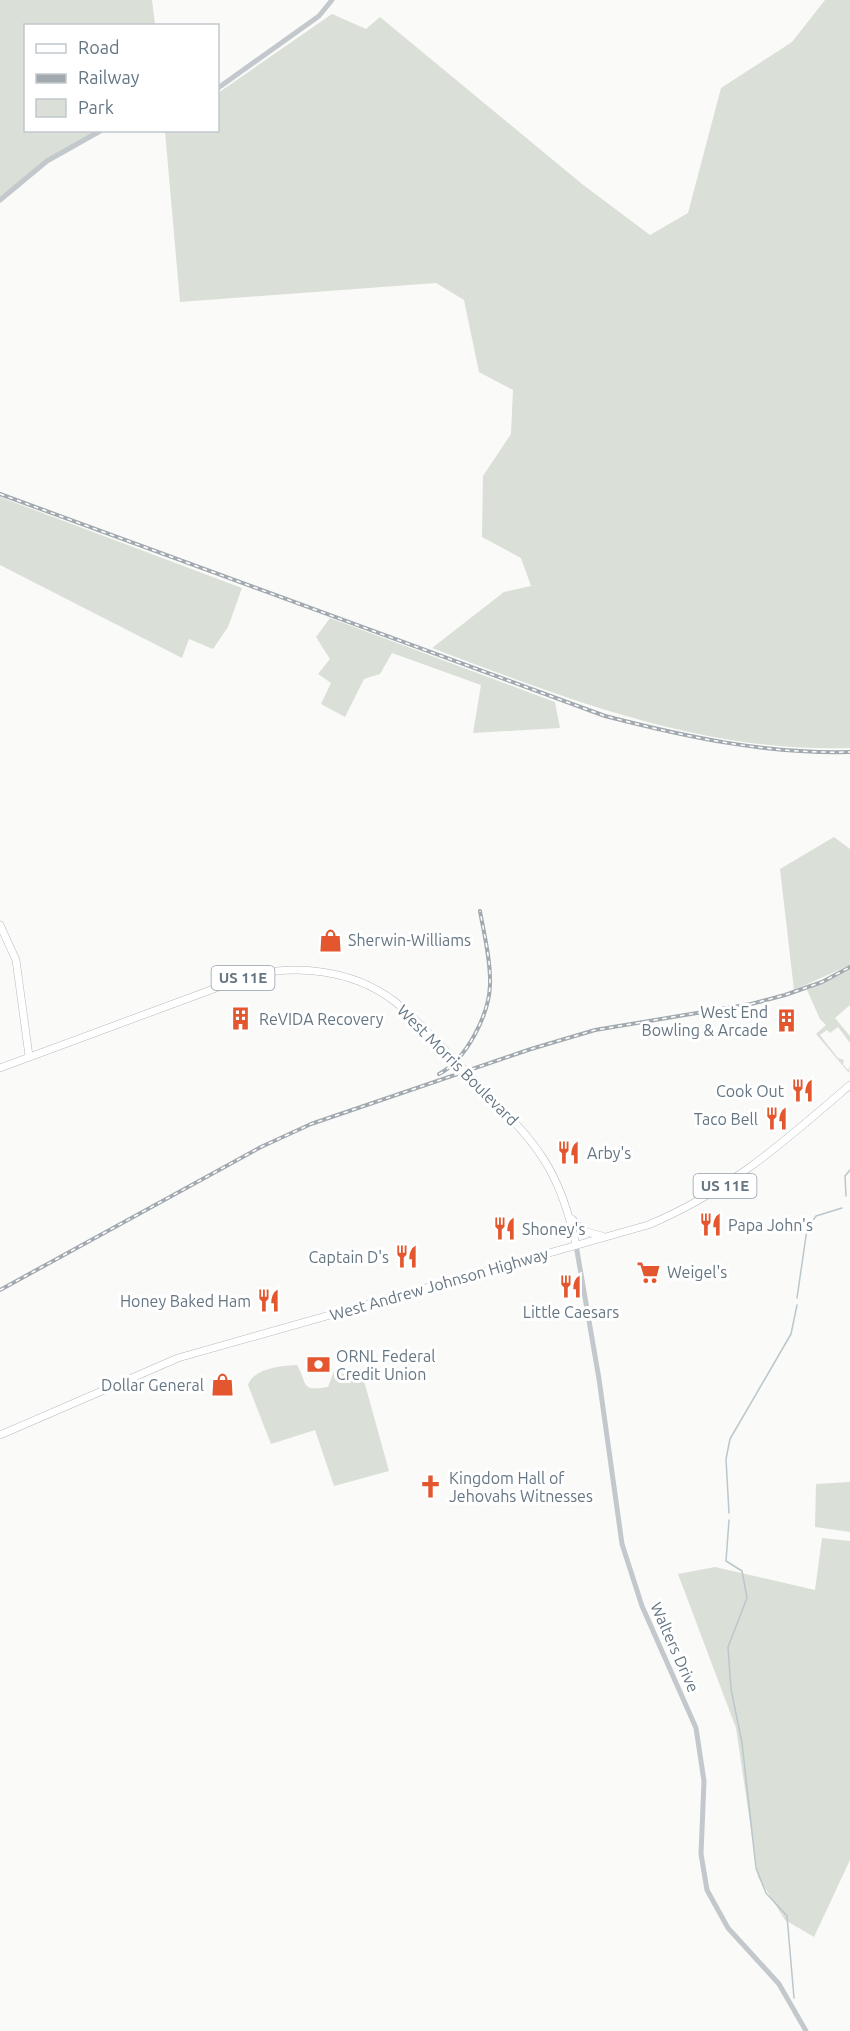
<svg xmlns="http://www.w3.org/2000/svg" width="850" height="2031" viewBox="0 0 850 2031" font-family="Ubuntu,sans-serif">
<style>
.green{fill:#dadfd7}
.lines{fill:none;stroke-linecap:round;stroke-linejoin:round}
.stream{stroke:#bbc7cb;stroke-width:1.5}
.major-casing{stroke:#b5babe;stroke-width:8}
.minor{stroke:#c3c8cc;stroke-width:5}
.major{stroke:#fff;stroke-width:7}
.rail-casing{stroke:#a2aab0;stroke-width:4}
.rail{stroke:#fff;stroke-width:1.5;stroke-dasharray:4.5;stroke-linecap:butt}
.major-bridge-casing{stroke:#b5babe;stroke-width:8;stroke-linecap:butt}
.major-bridge{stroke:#fff;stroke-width:7}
.labels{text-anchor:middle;stroke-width:6;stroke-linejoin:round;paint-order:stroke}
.shield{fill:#fff;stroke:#939fa8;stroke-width:1.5}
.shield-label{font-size:15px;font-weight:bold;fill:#657683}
.poi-label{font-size:16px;fill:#657683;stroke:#fff;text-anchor:start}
.street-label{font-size:16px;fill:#657683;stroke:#fff}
</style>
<rect width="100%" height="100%" fill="#fafaf8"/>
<path class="green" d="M0 0H152L155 25 26 26V130L102 131 47 161 0 200Z
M825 0H850V748C703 753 567 699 432 648L504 592 531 586 521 558 482 537 483 476 511 434 513 390 479 372 464 300 436 283 180 302 165 131 218 130V93L332 14 366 29 380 17 582 184 650 235 688 213 721 88 792 42Z
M0 497 242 588 228 627 213 649 189 639 182 658 0 565Z
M330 618 555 702 560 728 473 733 481 685 392 653 380 674 364 679 345 717 321 704 331 683 318 674 330 659 316 637Z
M834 837 850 849V965L794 990 780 869Z
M850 969V1005L835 1018 850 1036V1043L838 1027 830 1033 827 1030 820 1035 838 1058 844 1060 843 1064 848 1070 850 1066 849 1073 816 1034 826 1025 820 1019 807 990Z
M297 1365C308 1383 299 1392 328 1387L334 1371 347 1375 361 1370 389 1471 334 1486 315 1430 271 1444 248 1385C254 1368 281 1366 297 1365Z
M850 1482V1532L815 1527 816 1484Z
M822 1538 850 1541V1860L814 1937 785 1920 758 1877 736 1728 678 1574 715 1567 815 1590Z"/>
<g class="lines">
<path class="stream" d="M846 1196 845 1176 850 1170
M797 1298 807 1229 816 1216 842 1208
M729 1513 726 1459 730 1439 791 1334 797 1305
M729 1520 726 1561 742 1571 747 1598 728 1647 731 1689 742 1743 756 1868 766 1893 787 1916 794 1998"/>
<defs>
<path id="major" d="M0 925 16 960 29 1056
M0 1068 243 978C293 963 352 969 394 1001 412 1015 429 1034 445 1050
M480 1086C534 1142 559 1165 576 1245
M572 1219 583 1231 602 1236
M0 1435 178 1358 648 1225C728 1192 785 1141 850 1085"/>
</defs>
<use href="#major" class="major-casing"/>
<path class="minor" d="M218 88 319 16 332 0
M0 200 47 161 102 130
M576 1245 599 1379 622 1544 642 1606 696 1728 704 1781 701 1854 707 1890 728 1928 779 1984 806 2031"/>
<use href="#major" class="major"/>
<defs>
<path id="rail" d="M0 494 605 716C687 737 764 754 850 752
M439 1074C466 1060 489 1015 490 985 491 961 484 934 480 911
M0 1290 261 1147 311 1124 531 1049 595 1030 751 1004 785 995 822 982 850 967"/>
</defs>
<use href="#rail" class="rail-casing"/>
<use href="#rail" class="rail"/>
<defs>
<path id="major-bridge" d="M445 1050 480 1086"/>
</defs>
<use href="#major-bridge" class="major-bridge-casing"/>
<use href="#major-bridge" class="major-bridge"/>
</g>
<defs>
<symbol id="shop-bare" viewBox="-9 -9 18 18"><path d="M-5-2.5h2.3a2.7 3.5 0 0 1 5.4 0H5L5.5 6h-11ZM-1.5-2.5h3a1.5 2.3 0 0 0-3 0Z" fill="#e4572e" stroke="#fff" stroke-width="2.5" paint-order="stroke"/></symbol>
<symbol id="building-bare" viewBox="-9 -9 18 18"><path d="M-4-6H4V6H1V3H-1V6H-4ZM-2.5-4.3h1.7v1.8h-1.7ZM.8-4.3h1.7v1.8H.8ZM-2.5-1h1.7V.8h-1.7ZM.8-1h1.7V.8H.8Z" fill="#e4572e" stroke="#fff" stroke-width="2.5" paint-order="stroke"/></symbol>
<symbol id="restaurant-bare" viewBox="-9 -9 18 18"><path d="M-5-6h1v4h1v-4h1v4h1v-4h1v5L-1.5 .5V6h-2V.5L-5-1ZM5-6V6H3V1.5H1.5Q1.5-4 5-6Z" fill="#e4572e" stroke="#fff" stroke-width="2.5" paint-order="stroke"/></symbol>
<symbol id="supermarket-bare" viewBox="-9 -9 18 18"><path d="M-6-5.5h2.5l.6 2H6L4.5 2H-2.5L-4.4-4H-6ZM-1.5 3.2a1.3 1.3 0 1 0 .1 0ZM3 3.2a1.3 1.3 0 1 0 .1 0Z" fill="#e4572e" stroke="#fff" stroke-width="2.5" paint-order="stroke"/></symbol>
<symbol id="bank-bare" viewBox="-9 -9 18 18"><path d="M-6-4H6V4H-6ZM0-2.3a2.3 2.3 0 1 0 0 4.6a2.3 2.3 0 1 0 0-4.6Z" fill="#e4572e" stroke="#fff" stroke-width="2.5" paint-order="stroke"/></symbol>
<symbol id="church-bare" viewBox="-9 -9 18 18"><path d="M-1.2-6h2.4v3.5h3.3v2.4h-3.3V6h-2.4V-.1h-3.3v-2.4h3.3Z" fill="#e4572e" stroke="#fff" stroke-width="2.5" paint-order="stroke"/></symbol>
</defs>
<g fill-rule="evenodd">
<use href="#shop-bare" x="314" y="924" width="33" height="33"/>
<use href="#building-bare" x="224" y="1002" width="33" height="33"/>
<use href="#building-bare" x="770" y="1004" width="33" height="33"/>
<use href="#restaurant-bare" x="786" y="1074" width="33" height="33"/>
<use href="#restaurant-bare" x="760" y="1102" width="33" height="33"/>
<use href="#restaurant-bare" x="552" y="1136" width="33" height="33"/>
<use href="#restaurant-bare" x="694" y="1208" width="33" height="33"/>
<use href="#restaurant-bare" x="488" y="1212" width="33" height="33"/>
<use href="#restaurant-bare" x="390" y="1240" width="33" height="33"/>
<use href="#supermarket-bare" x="632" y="1256" width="33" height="33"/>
<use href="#restaurant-bare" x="554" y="1270" width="33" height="33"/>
<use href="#restaurant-bare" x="252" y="1284" width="33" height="33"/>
<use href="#bank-bare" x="302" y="1348" width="33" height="33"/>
<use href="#shop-bare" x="206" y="1368" width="33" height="33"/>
<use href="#church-bare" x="414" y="1470" width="33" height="33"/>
</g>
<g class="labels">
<g class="shield">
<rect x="211.5" y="966" width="63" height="24" rx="4.5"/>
<rect x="693.5" y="1174" width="63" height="24" rx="4.5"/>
</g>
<g class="shield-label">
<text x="243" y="983">US 11E</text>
<text x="725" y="1191">US 11E</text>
</g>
<g class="poi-label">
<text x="348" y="946">Sherwin-Williams</text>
<text x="768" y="1018" text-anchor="end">West End<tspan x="768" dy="18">Bowling &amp; Arcade</tspan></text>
<text x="259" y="1025">ReVIDA Recovery</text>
<text x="784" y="1097" text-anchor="end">Cook Out</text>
<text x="758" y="1125" text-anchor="end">Taco Bell</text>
<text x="587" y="1159">Arby's</text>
<text x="728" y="1231">Papa John's</text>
<text x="522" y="1235">Shoney's</text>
<text x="389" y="1263" text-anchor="end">Captain D's</text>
<text x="667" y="1278">Weigel's</text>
<text x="251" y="1307" text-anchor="end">Honey Baked Ham</text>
<text x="571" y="1318" text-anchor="middle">Little Caesars</text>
<text x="336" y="1362">ORNL Federal<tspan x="336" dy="18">Credit Union</tspan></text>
<text x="204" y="1391" text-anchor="end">Dollar General</text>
<text x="449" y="1484">Kingdom Hall of<tspan x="449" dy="18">Jehovahs Witnesses</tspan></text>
</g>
<g class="street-label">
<text transform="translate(458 1065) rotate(45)" y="6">West Morris Boulevard</text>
<text transform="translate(439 1284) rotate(-16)" y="6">West Andrew Johnson Highway</text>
<text transform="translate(675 1647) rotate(66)" y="6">Walters Drive</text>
</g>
</g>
<rect x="24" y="24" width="195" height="108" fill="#ffffff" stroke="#c1c8cd" stroke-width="1.5"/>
<rect x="36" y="44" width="30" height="9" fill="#ffffff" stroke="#c1c8cd" stroke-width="1.5"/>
<text x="78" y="54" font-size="18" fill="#657683">Road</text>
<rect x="36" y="74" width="30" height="9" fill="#a2aab0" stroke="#c1c8cd" stroke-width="1.5"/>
<text x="78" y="84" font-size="18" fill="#657683">Railway</text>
<rect x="36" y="99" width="30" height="18" fill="#dadfd7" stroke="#c1c8cd" stroke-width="1.5"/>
<text x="78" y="114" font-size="18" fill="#657683">Park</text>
</svg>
